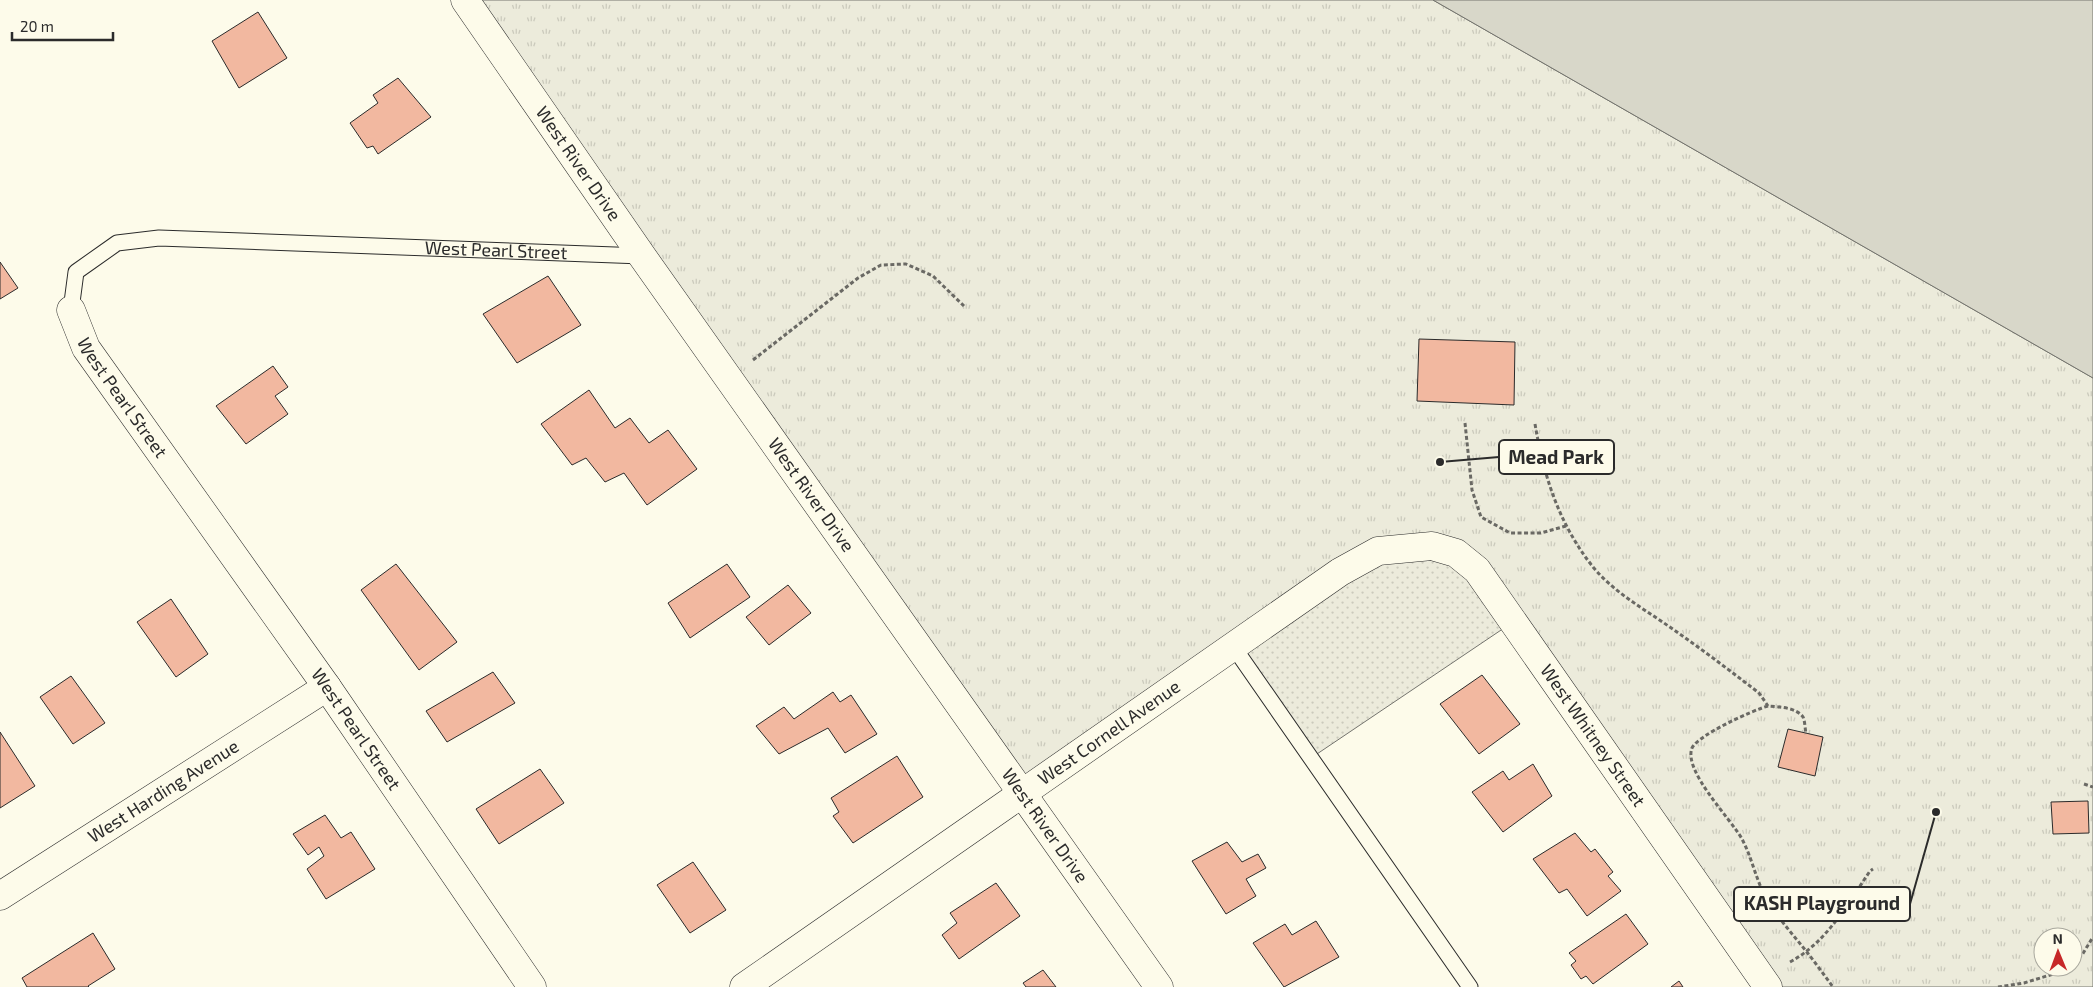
<svg xmlns="http://www.w3.org/2000/svg" width="2093" height="987" viewBox="0 0 2093 987" font-family="'Exo 2',sans-serif">
<style>
.park{fill:url(#park-tufts);stroke:#74746e;fill-rule:evenodd}
.garden{fill:url(#garden-dots);stroke:#74746e}
.water{fill:#d8d7c9;stroke:#74746e}
.building{fill:#f2b8a0;stroke:#2b2b2b}
.lines{fill:none;stroke-linecap:round;stroke-linejoin:round}
.service-casing{stroke:#2b2b2b;stroke-width:17}
.minor-casing{stroke:#2b2b2b;stroke-width:29}
.path{stroke:#6a6964;stroke-width:3;stroke-dasharray:4 2.5;stroke-linecap:butt}
.service{stroke:#fdfbea;stroke-width:15}
.minor{stroke:#fdfbea;stroke-width:28}
.labels{text-anchor:middle;stroke-width:4;stroke-linejoin:round;paint-order:stroke}
.street-label{font-size:18px;fill:#2b2b2b;stroke:#fdfbea}
.leader{fill:none;stroke:#2b2b2b;stroke-width:2}
.callout-dot{fill:#2b2b2b;stroke:#fdfbea;stroke-width:2}
.callout{fill:#fdfbea;stroke:#2b2b2b;stroke-width:2}
.callout-label{font-size:19px;text-anchor:middle;font-weight:bold;fill:#2b2b2b}
</style>
<defs>
<pattern id="park-tufts" width="24" height="20" patternUnits="userSpaceOnUse" patternTransform="scale(1.25)"><rect width="24" height="20" fill="#ecebdb"/><path d="M3 7l-1-3M5 7V3M7 7l1-3M15 17l-1-3M17 17v-4M19 17l1-3" fill="none" stroke="#cbcabc"/></pattern>
<pattern id="garden-dots" width="8" height="8" patternUnits="userSpaceOnUse" patternTransform="scale(1.25)"><rect width="8" height="8" fill="#ecebdb"/><path d="M2 2h.1M6 6h.1" fill="none" stroke="#cbcabc" stroke-width="1.8" stroke-linecap="round"/></pattern>
</defs>
<rect width="100%" height="100%" fill="#fdfbea"/>
<path class="park" d="M465 0H1433L2093 378V987H1768L1477 570 1408 547 1021 794ZM2043 937H2073V967H2043Z"/>
<path class="garden" d="M1432 546 1513 622 1311 758 1233 646 1340 572Z"/>
<path class="water" d="M1433 0H2093V378Z"/>
<path class="building" d="M258 12 287 58 239 88 212 41Z
M398 78 431 117 378 154 373 146 367 148 350 123 378 103 373 95Z
M0 262 18 288 0 299Z
M548 276 581 325 517 363 483 314Z
M1419 339 1515 342 1514 405 1417 401Z
M273 366 288 387 275 396 288 414 246 444 216 406Z
M589 390 615 428 630 418 649 443 668 430 697 469 647 505 624 473 605 482 586 458 572 465 541 424Z
M396 564 457 642 419 670 361 590Z
M727 564 750 597 690 638 668 603Z
M788 585 811 613 769 645 746 617Z
M171 599 208 654 176 677 137 622Z
M493 672 515 703 447 742 426 711Z
M1482 675 1520 724 1479 754 1440 704Z
M71 676 105 723 73 744 40 697Z
M833 692 840 702 851 695 877 734 845 753 828 728 779 754 756 726 784 707 794 719Z
M1788 729 1823 737 1815 776 1778 767Z
M0 732 35 786 0 808Z
M897 756 923 797 853 843 833 816 839 812 831 798Z
M1533 764 1552 796 1503 832 1472 792 1503 771 1509 780Z
M540 769 564 803 499 844 476 809Z
M2088 801 2089 833 2053 834 2051 802Z
M325 815 341 838 351 832 375 869 326 899 307 869 324 856 319 847 308 855 293 834Z
M1575 833 1591 852 1595 849 1613 872 1608 876 1621 891 1587 916 1567 889 1559 893 1533 859Z
M1227 842 1242 862 1258 854 1266 868 1246 879 1256 896 1226 914 1192 861Z
M693 862 726 910 690 933 657 885Z
M996 883 1020 916 959 959 942 935 957 923 950 913Z
M1626 914 1648 944 1593 984 1586 976 1581 979 1571 965 1576 961 1569 953Z
M1316 921 1339 957 1284 987 1253 943 1285 924 1292 935Z
M93 933 115 969 88 986 89 987H27L22 978Z
M1043 970 1056 987H1026L1023 983Z
M1679 981 1683 987H1671Z"/>
<g class="lines">
<defs>
<g id="service">
<path id="s1" d="M71 310 76 272 117 243 159 238 642 256"/>
<path d="M1233 646 1470 987"/>
</g>
<g id="minor">
<path id="s2" d="M465 0 642 256 1159 987"/>
<path id="s3" d="M71 310 86 348 327 687 532 987"/>
<path id="s4" d="M0 896 327 687"/>
<path id="s5" d="M744 987 1340 572 1378 551 1432 546 1456 553 1477 570 1768 987"/>
</g>
</defs>
<use href="#service" class="service-casing"/>
<use href="#minor" class="minor-casing"/>
<path class="path" d="M753 360 858 278 881 265 906 264 933 276 964 306
M1465 423 1472 490 1481 517 1510 533H1541L1566 526
M1535 424C1544 477 1559 524 1593 567 1613 591 1639 606 1664 623 1696 645 1728 669 1759 693L1768 706C1778 707 1796 707 1803 717 1805 721 1805 729 1806 734
M1768 706C1753 710 1698 735 1692 748 1683 771 1731 819 1742 839 1751 856 1755 875 1763 892 1774 914 1791 932 1806 951 1815 962 1824 975 1833 987
M2084 784 2093 787
M1790 962C1827 942 1847 905 1870 871L1873 869
M2073 962 2082 955 2093 937
M1998 987 2024 983 2063 971 2067 967"/>
<use href="#service" class="service"/>
<use href="#minor" class="minor"/>
</g>
<g class="labels">
<g class="street-label">
<text dy="6" stroke="none"><textPath href="#s2" startOffset="199">West River Drive</textPath></text>
<text dy="6" stroke="none"><textPath href="#s1" startOffset="468">West Pearl Street</textPath></text>
<text dy="6" stroke="none"><textPath href="#s3" startOffset="102">West Pearl Street</textPath></text>
<text dy="6" stroke="none"><textPath href="#s2" startOffset="604">West River Drive</textPath></text>
<text dy="6" stroke="none"><textPath href="#s3" startOffset="508">West Pearl Street</textPath></text>
<text dy="6" stroke="none"><textPath href="#s5" startOffset="445">West Cornell Avenue</textPath></text>
<text dy="6" stroke="none"><textPath href="#s5" startOffset="1078">West Whitney Street</textPath></text>
<text dy="6" stroke="none"><textPath href="#s4" startOffset="194">West Harding Avenue</textPath></text>
<text dy="6" stroke="none"><textPath href="#s2" startOffset="1009">West River Drive</textPath></text>
</g>
</g>
<path class="leader" d="M1440 462L1499 457M1936 812L1910 904"/>
<g class="callout-dot">
<circle cx="1440" cy="462" r="5"/>
<circle cx="1936" cy="812" r="5"/>
</g>
<g class="callout">
<rect x="1499" y="440" width="115" height="34" rx="5"/>
<rect x="1734" y="887" width="176" height="34" rx="5"/>
</g>
<g class="callout-label">
<text x="1556" y="464">Mead Park</text>
<text x="1822" y="910">KASH Playground</text>
</g>
<g transform="translate(2058 952) rotate(359)"><circle r="24" fill="#fdfbea" stroke="#a9a89e"/>
<path d="M0-4L9 19L0 12L-9 19Z" fill="#c62828"/>
<text y="-8" font-size="14" font-weight="bold" text-anchor="middle" fill="#2b2b2b">N</text>
</g>
<path d="M12 32v8h101v-8" fill="none" stroke="#2b2b2b" stroke-width="2.5"/>
<text x="20" y="32" font-size="15" fill="#2b2b2b" stroke="#fdfbea" stroke-width="4" paint-order="stroke">20 m</text>
</svg>
